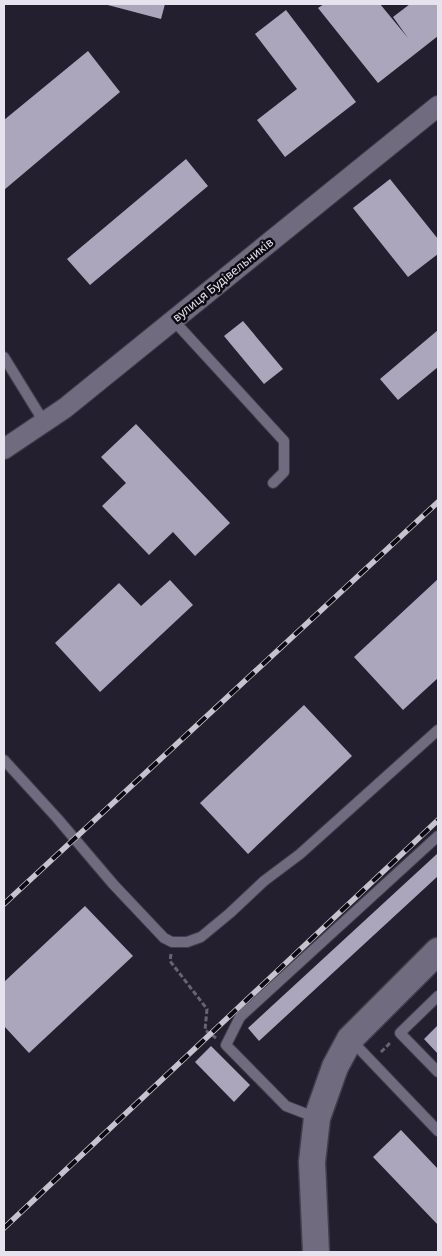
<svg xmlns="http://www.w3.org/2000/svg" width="442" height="1256" viewBox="0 0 442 1256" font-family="'Noto Sans',sans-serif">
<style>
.building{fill:#aca6bc}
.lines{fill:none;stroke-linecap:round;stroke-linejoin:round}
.service-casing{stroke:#413d4b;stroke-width:12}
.minor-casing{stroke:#413d4b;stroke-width:22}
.tertiary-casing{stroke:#413d4b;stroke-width:29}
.path{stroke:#686372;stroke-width:3;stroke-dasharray:5 2.5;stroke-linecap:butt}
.service{stroke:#716b7f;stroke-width:10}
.minor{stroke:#716b7f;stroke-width:20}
.tertiary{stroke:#716b7f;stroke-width:26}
.rail-casing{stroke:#c6c3cf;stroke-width:5.5}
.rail{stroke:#0c0a11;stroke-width:4;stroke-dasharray:11;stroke-linecap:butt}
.labels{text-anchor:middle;stroke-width:5;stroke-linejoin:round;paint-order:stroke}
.street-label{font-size:12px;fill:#e6e3ef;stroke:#0c0a11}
</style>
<rect width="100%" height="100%" fill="#241f2f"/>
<path class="building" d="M104 4H165L161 19Z
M324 4H380L408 38 393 17 410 4H438V36L378 83 318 8Z
M286 10 356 102 285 157 257 120 297 89 255 34Z
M88 51 120 92 4 190V120Z
M186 159 208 186 90 285 67 259Z
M390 179 438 239V254L408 277 353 208Z
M243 321 283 369 264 384 224 336Z
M438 330V367L398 400 380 379Z
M136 424 230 523 195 556 173 532 149 555 102 506 126 483 101 457Z
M438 579V678L403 710 354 657Z
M170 580 193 605 100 692 55 643 119 583 141 606Z
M304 705 352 756 248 854 200 803Z
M438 853V876L259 1041 248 1028Z
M85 906 133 956 29 1053 4 1026V982Z
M438 1025V1054L424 1039Z
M211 1046 250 1085 234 1102 195 1062Z
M401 1130 438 1169V1225L373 1157Z"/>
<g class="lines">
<defs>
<path id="service" d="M174 321 284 441V472L273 483
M4 357 44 422
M4 760 57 818 113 884 164 938 172 942H187L201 937 230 913 264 881 300 854 438 730
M438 996 400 1033 438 1072
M351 1040 438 1131
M317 1118 286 1106 226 1045 240 1017 438 836"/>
<path id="minor" d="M4 449 65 408 438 106"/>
<path id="tertiary" d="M316 1252 312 1162 317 1118 335 1067 350 1039 438 951"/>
</defs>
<use href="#service" class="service-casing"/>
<use href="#minor" class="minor-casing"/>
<use href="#tertiary" class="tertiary-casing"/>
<path class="path" d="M171 954 170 961 207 1009 205 1030 216 1038
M381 1052 391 1042"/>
<use href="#service" class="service"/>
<use href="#minor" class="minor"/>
<use href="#tertiary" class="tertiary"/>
<defs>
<path id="rail" d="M4 904 438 502
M4 1228 438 820"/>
</defs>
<use href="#rail" class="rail-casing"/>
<use href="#rail" class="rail"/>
</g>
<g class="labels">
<g class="street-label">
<text transform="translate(223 280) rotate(-39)" y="4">вулиця Будівельників</text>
</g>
</g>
<rect width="442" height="1256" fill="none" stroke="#e6e3ef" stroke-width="10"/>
</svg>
